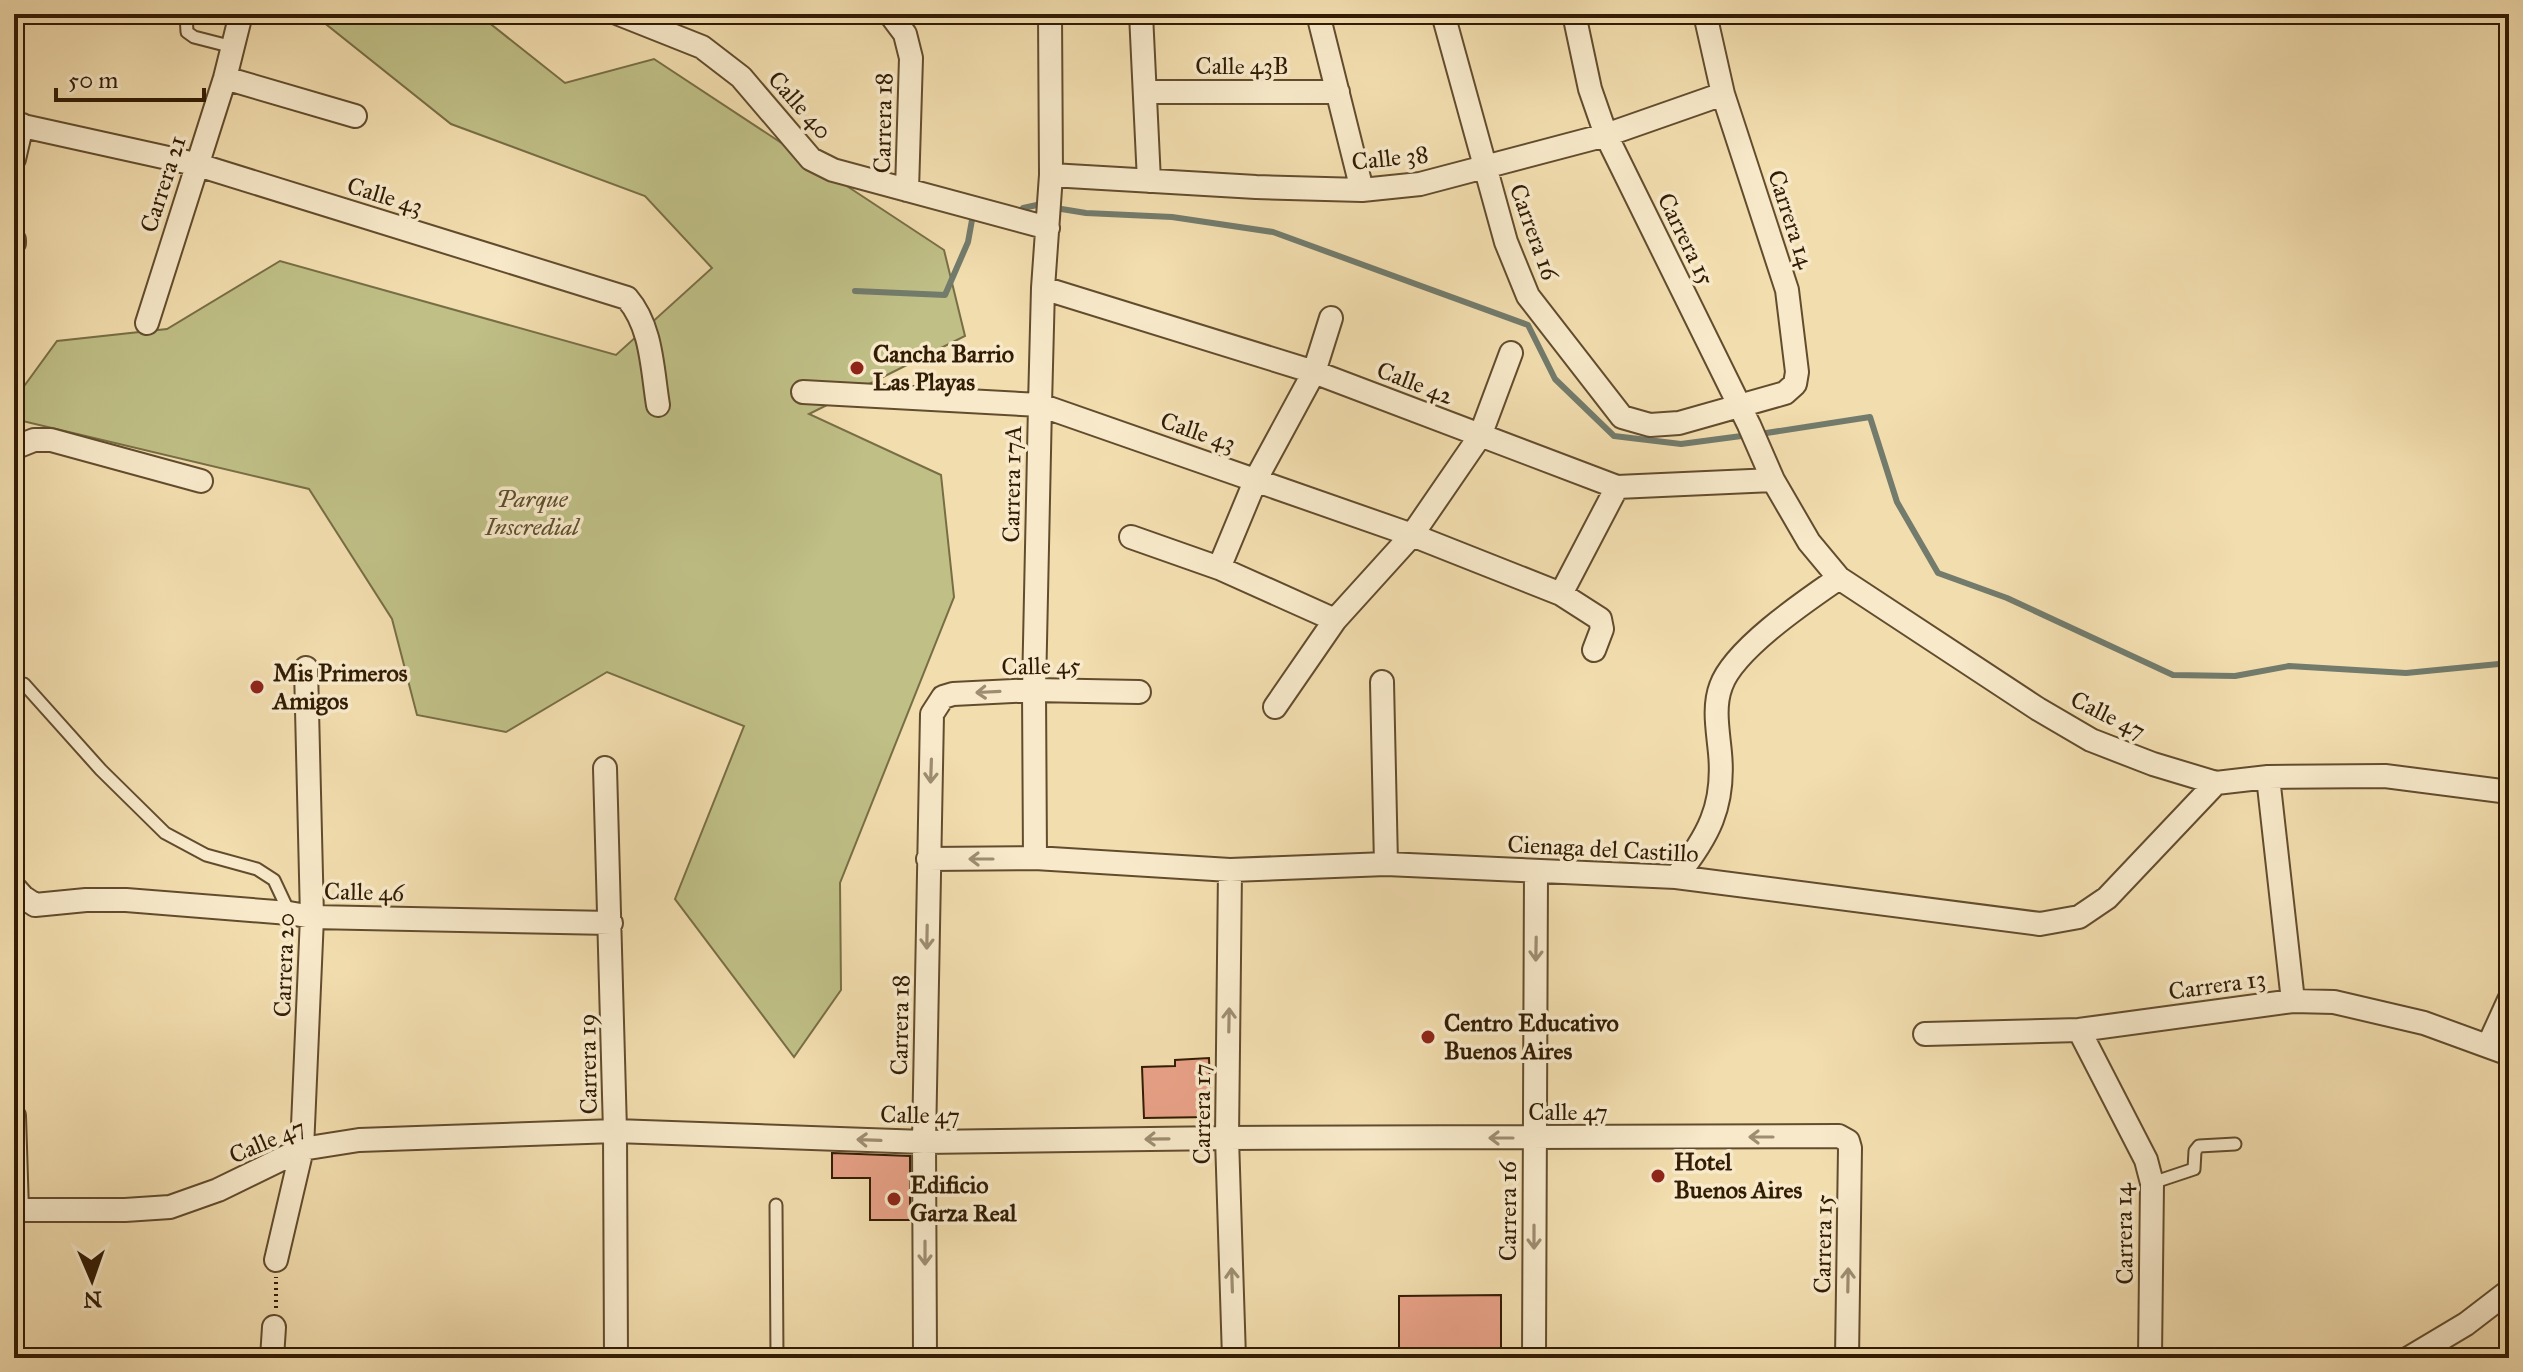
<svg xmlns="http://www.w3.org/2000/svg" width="2523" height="1372" viewBox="0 0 2523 1372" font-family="'IM FELL Great Primer',serif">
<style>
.green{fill:#bfbf86;stroke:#786e45;stroke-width:2}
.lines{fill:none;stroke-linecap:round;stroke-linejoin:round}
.stream{stroke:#727b6c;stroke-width:6}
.building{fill:#e8a187;stroke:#321c04;stroke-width:2}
.lane-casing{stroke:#624c2e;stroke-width:15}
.street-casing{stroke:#624c2e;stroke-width:26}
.path{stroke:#321c04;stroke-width:4;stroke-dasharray:2 4;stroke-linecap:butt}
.lane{stroke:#f7e9ca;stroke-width:11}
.street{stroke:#f7e9ca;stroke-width:22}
.oneway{stroke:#9e8d71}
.poi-dot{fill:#8f2418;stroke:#f7e9ca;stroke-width:3}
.labels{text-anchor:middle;stroke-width:7;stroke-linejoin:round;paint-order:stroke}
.street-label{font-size:24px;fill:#321c04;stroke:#f7e9ca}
.poi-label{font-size:24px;font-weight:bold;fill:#321c04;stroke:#f7e9ca;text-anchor:start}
.park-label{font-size:24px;font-style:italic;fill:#5c4d2b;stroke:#f7e9ca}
</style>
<rect width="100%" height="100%" fill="#f2ddae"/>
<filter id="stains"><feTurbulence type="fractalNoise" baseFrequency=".0025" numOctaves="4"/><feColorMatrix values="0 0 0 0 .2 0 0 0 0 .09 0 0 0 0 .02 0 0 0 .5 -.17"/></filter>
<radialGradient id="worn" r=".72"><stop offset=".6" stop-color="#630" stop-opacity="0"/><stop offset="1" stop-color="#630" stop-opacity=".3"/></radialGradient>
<path class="green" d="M335 14H478L565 83 654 59 944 250 965 336 809 414 941 475 954 597 840 883 841 990 794 1057 675 899 744 726 607 672 506 732 417 715 392 619 309 489 14 419V400L57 341 167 329 280 261 616 355 712 268 645 196 451 124 327 25Z"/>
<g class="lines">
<path class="stream" d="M1023 208 1037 205 1086 213 1172 217 1273 232 1528 325 1555 379 1614 436 1681 444 1749 435
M855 291 945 295 968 242 972 220
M1760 434 1870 417 1897 502 1938 573 2007 598 2173 675 2235 676 2289 666 2406 673 2509 663"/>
</g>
<path class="building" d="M1209 1058 1211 1117 1144 1118 1142 1067 1175 1066V1060Z
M832 1153 910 1156V1220H870V1178H832Z
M1501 1295V1358H1399V1296Z"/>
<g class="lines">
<defs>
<path id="lane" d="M186 14 187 32 194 37 233 47
M24 684 101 770 165 833 206 855 257 869 274 880 289 912
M2152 1183 2194 1169 2195 1151 2199 1146 2235 1144
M776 1205 777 1358"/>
<path id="street" d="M619 14 702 47 741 77 811 159 833 170 1048 228
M890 14 905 34 911 58 907 190
M1141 14 1149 181
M1318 14 1362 190
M1443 14 1506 242 1528 296 1622 417 1650 425 1679 423 1785 393 1795 384 1797 372 1787 290 1723 94 1705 14
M1574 14 1590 89 1606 135 1749 425 1773 480 1809 542 1839 578 2038 709 2091 740 2153 764 2216 783 2268 777 2385 776 2509 792
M225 78 355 116
M1145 92H1338
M14 124 195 164 627 298C652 327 652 368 658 405
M14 159 22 125
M1051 175 1256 187 1362 190 1420 184 1606 135 1723 94
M14 240V243
M1043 288 1314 372 1617 487 1773 480
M147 323 225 78 241 14
M803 392 1040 405 1412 535 1561 594 1600 619 1602 629 1594 650
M14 448 34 440H51L201 481
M1131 537 1219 568 1335 620
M1219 568 1256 479 1314 372 1331 318
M1561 594 1617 487
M1382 682 1386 864
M1275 707 1335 620 1412 535 1480 436 1511 353
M605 768 615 1131 616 1358
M2268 777 2293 1001
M1035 858 1034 690 1040 405 1043 288 1051 175 1050 14
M928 859 1035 858 1230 870 1386 864 1676 877 2040 924 2079 917 2107 898 2216 783
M1230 870 1227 1138 1234 1358
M1676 877C1708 837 1725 806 1720 753 1718 731 1713 707 1721 686 1734 649 1807 600 1839 578
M14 887 23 897 35 905 86 900H126L289 913 312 917 611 923
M2079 1030 2146 1160 2152 1183 2150 1358
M1925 1034 2079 1030 2293 1001 2334 1002 2424 1023 2509 1054
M2488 1046 2509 1000
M14 1116 17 1210
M14 1210H125L170 1207 218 1190 302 1149 359 1140 615 1131 924 1142 1227 1138 1839 1136 1848 1141 1850 1148 1847 1358
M276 1260 302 1149 312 917 306 668
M272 1358 274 1327
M925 1358 924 1142 932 714 943 697 953 694 1034 690 1139 692
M1534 1358 1536 871
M2409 1358 2466 1324 2509 1291"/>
</defs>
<use href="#lane" class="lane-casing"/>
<use href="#street" class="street-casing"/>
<path class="path" d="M276 1308V1277"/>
<use href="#lane" class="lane"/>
<use href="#street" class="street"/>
</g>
<defs><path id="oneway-shaft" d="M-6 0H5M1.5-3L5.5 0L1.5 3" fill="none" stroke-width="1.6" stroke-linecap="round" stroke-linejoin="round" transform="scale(2)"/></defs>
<g class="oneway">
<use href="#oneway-shaft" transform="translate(988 692) rotate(177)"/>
<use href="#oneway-shaft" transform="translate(931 771) rotate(92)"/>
<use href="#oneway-shaft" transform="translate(981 859) rotate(180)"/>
<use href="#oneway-shaft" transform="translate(927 937) rotate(91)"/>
<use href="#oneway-shaft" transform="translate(1536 949) rotate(91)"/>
<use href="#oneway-shaft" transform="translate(1229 1020) rotate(-89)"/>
<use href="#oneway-shaft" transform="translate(1761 1137) rotate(180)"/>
<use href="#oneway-shaft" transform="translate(1501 1138) rotate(-180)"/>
<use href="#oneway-shaft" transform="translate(1157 1139) rotate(179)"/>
<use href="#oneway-shaft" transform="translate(869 1140) rotate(-178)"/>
<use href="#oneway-shaft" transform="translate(1534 1237) rotate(90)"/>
<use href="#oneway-shaft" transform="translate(925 1253) rotate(90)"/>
<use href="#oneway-shaft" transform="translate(1232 1280) rotate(-92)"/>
<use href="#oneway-shaft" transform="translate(1848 1280) rotate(-89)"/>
</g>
<g class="poi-dot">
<circle cx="857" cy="368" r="8"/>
<circle cx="257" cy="687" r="8"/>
<circle cx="1428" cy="1037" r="8"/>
<circle cx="1658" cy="1176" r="8"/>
<circle cx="894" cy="1199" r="8"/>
</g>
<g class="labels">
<g class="street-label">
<text x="1242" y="74">Calle 43B</text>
<text transform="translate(800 105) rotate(48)" y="8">Calle 40</text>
<text transform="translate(883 123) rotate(-89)" y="8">Carrera 18</text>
<text transform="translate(1390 158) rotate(-6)" y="8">Calle 38</text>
<text transform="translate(163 184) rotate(-72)" y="8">Carrera 21</text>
<text transform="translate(385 196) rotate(17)" y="8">Calle 43</text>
<text transform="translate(1791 219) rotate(72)" y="8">Carrera 14</text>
<text transform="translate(1534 232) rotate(70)" y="8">Carrera 16</text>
<text transform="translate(1686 239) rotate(64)" y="8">Carrera 15</text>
<text transform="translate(1415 383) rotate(21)" y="8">Calle 42</text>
<text transform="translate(1198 432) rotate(19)" y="8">Calle 43</text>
<text transform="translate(1012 484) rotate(-89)" y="8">Carrera 17A</text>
<text transform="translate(1041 666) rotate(-1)" y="8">Calle 45</text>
<text transform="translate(2108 715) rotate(26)" y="8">Calle 47</text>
<text transform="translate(1603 849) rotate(3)" y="8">Cienaga del Castillo</text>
<text transform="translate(364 892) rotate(1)" y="8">Calle 46</text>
<text transform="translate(284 965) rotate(-88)" y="8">Carrera 20</text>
<text transform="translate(2217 985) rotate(-8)" y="8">Carrera 13</text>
<text transform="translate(900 1025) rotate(-89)" y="8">Carrera 18</text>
<text transform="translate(588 1064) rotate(-91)" y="8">Carrera 19</text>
<text x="1568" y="1120">Calle 47</text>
<text transform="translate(1202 1114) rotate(-90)" y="8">Carrera 17</text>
<text transform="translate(920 1115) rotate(1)" y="8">Calle 47</text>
<text transform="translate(267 1141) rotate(-23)" y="8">Calle 47</text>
<text transform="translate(1508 1211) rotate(-90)" y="8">Carrera 16</text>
<text transform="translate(2124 1234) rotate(-91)" y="8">Carrera 14</text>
<text transform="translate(1823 1244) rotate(-89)" y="8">Carrera 15</text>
</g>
<g class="poi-label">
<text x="873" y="362">Cancha Barrio<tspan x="873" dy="28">Las Playas</tspan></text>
<text x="273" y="681">Mis Primeros<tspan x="273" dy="28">Amigos</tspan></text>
<text x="1444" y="1031">Centro Educativo<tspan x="1444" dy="28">Buenos Aires</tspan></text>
<text x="1674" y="1170">Hotel<tspan x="1674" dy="28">Buenos Aires</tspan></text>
<text x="910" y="1193">Edificio<tspan x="910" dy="28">Garza Real</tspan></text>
</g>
<g class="park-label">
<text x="532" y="507">Parque<tspan x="532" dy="28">Inscredial</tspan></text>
</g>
</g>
<rect width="2523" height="1372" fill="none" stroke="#f2ddae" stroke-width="48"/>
<rect x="16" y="16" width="2491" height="1340" fill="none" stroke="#321c04" stroke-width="4"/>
<rect x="24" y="24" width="2475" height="1324" fill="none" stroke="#321c04" stroke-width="2"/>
<g transform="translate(92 1280) rotate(178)" stroke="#f7e9ca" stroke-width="6" paint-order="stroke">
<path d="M0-6L14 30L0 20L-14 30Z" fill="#321c04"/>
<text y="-12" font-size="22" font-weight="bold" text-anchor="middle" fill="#321c04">N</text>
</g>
<path d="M56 88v12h148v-12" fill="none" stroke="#321c04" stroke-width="4"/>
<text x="68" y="88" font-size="24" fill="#321c04" stroke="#f7e9ca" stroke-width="6" paint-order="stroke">50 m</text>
<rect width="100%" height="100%" filter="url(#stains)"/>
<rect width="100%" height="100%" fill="url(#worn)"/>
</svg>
